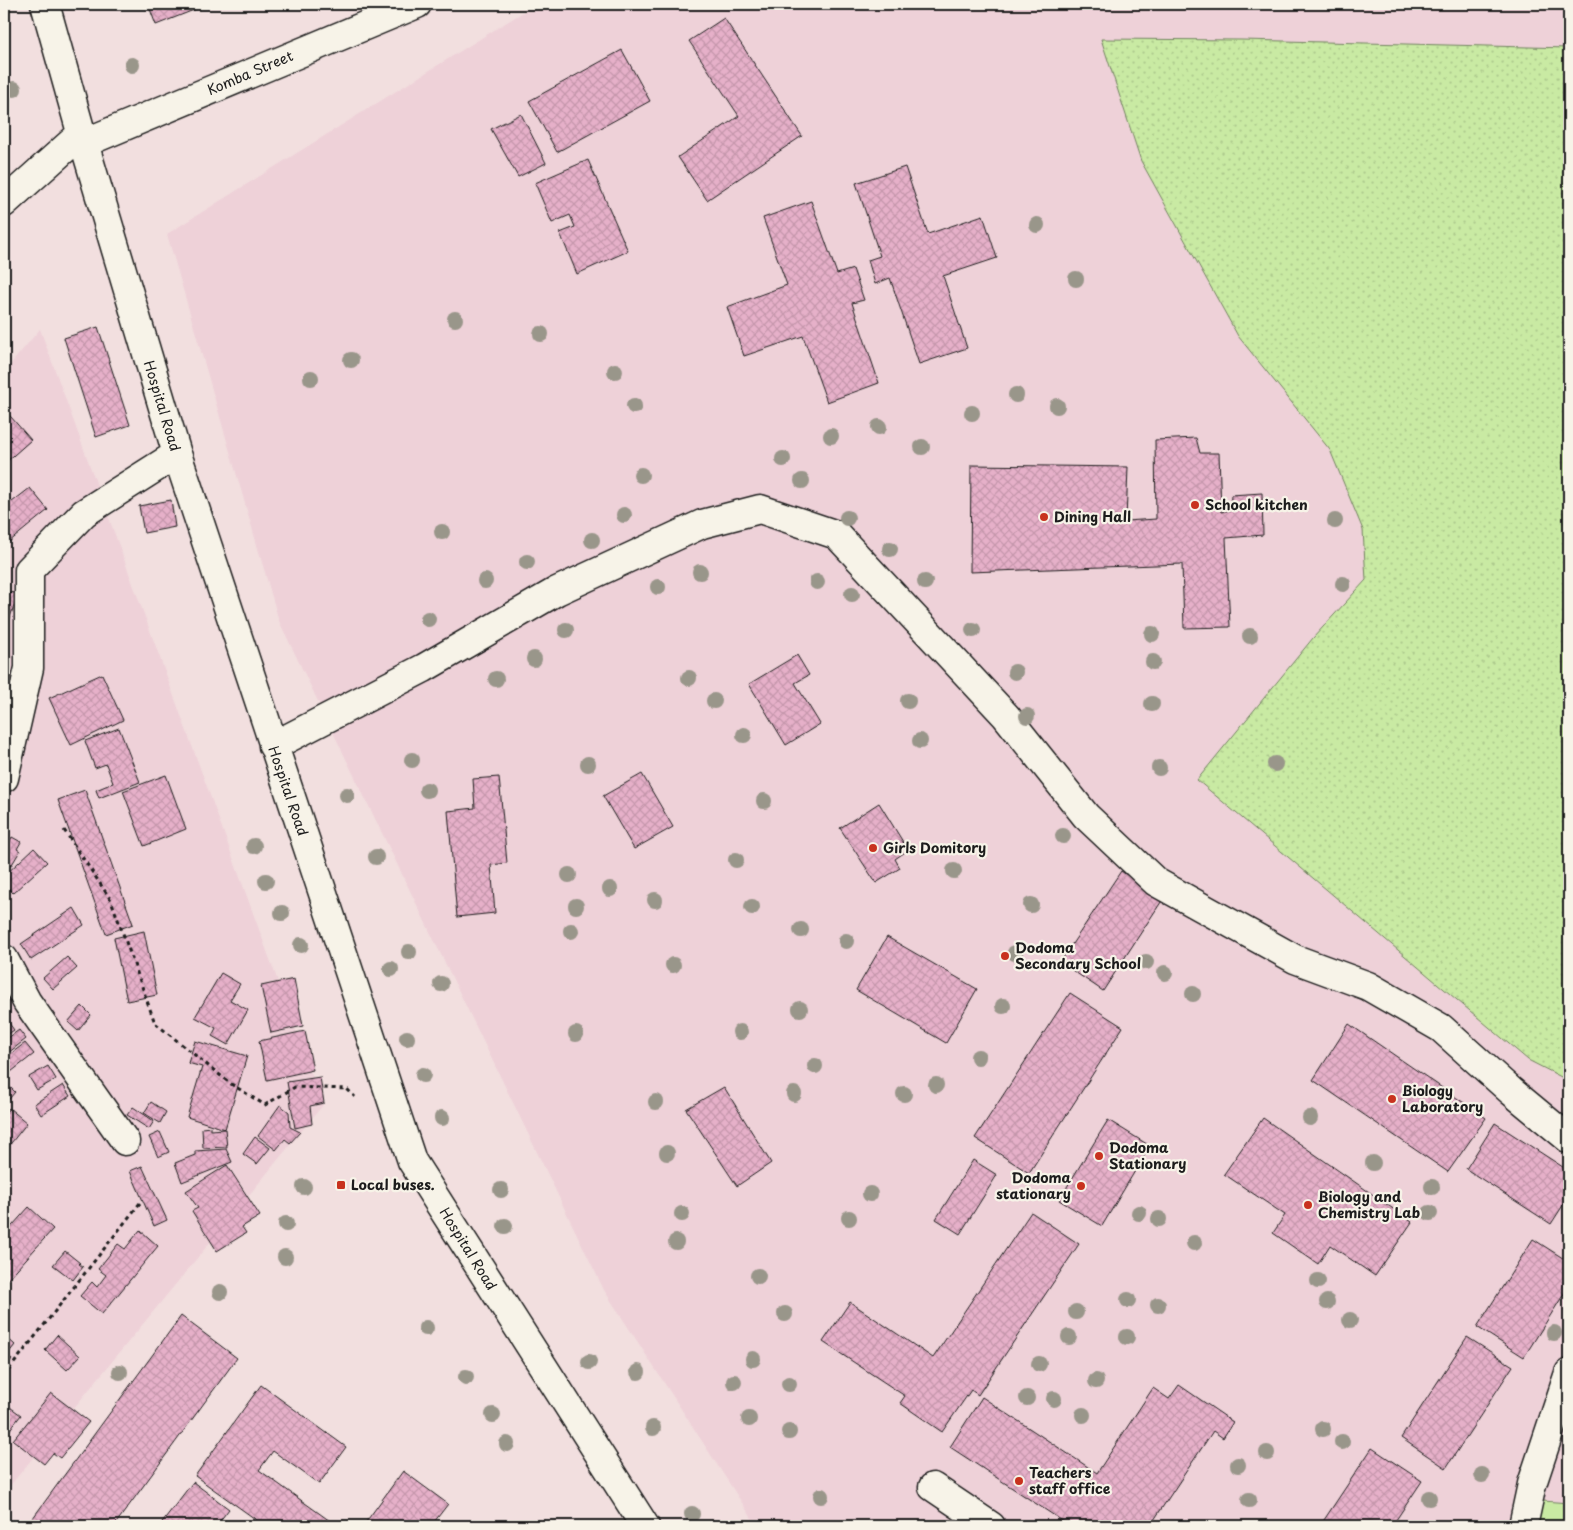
<svg xmlns="http://www.w3.org/2000/svg" width="1573" height="1530" viewBox="0 0 1573 1530" font-family="'Playpen Sans',sans-serif">
<style>
.built{fill:#eed1d8}
.grass{fill:url(#grass-dots);stroke:#728360}
.pitch{fill:#c9eaa3;stroke:#728360}
.building{fill:url(#building-cross-hatch);stroke:#1c1c1c}
.lines{fill:none;stroke-linecap:round;stroke-linejoin:round}
.minor-casing{stroke:#1c1c1c;stroke-width:31}
.path{stroke:#1c1c1c;stroke-width:3;stroke-dasharray:4 4;stroke-linecap:butt}
.minor{stroke:#f7f3e8;stroke-width:28}
.tree{fill:#99968a}
.poi-dot{fill:#c8321e;stroke:#f7f3e8;stroke-width:2}
.labels{text-anchor:middle;stroke-width:4.5;stroke-linejoin:round;paint-order:stroke}
.street-label{font-size:14px;fill:#1c1c1c;stroke:#f7f3e8}
.poi-label{font-size:14px;font-weight:bold;fill:#1c1c1c;stroke:#f7f3e8;text-anchor:start}
</style>
<defs>
<pattern id="grass-dots" width="8" height="8" patternUnits="userSpaceOnUse" patternTransform="scale(1.25)"><rect width="8" height="8" fill="#c9eaa3"/><path d="M2 2h.1M6 6h.1" fill="none" stroke="#acc88c" stroke-width="1.8" stroke-linecap="round"/></pattern>
<pattern id="building-cross-hatch" width="8" height="8" patternUnits="userSpaceOnUse" patternTransform="scale(1.25)"><rect width="8" height="8" fill="#e6b0c9"/><path d="M0 0l8 8M0 8l8-8" fill="none" stroke="#c597ac"/></pattern>
</defs>
<rect width="100%" height="100%" fill="#f2dfdf"/>
<filter id="ink" filterUnits="userSpaceOnUse"><feTurbulence type="fractalNoise" baseFrequency=".02" numOctaves="2"/><feDisplacementMap in="SourceGraphic" scale="10" xChannelSelector="R" yChannelSelector="G"/><feConvolveMatrix kernelMatrix="1 2 1 2 8 2 1 2 1" color-interpolation-filters="sRGB"/></filter>
<g filter="url(#ink)">
<path class="built" d="M536 4H1569V1526H757L604 1290 279 621 167 234Z
M40 329 323 1105 4 1493V372Z"/>
<path class="grass" d="M1101 39 1242 40 1569 48V1081L1528 1060 1197 780 1313 638 1366 580 1363 530 1330 450 1238 336 1141 161Z"/>
<path class="pitch" d="M1530 1500 1569 1503V1526H1529Z"/>
<path class="building" d="M148 4H209L156 25Z
M724 18 802 136 707 200 678 157 739 116 689 41Z
M622 50 650 101 557 152 529 101Z
M521 114 546 163 518 177 491 129Z
M588 160 628 251 577 274 560 233 575 227 570 215 552 223 535 183Z
M905 167 928 234 983 215 997 258 943 276 967 348 919 364 890 278 875 284 868 260 880 256 856 183Z
M811 201 837 274 853 269 864 300 852 303 879 383 827 402 803 336 744 356 727 307 787 285 763 218Z
M98 327 130 425 96 437 64 338Z
M4 409 31 440 5 463 4 462Z
M1196 438 1200 453H1219L1221 512 1230 510 1231 495 1262 493 1263 535 1226 538 1230 627 1184 628 1182 564 970 572 971 465 1128 467 1126 521 1156 519 1155 440Z
M30 488 48 510 9 542 4 536V493L12 502Z
M171 500 175 527 144 533 139 506Z
M4 592 18 593 4 636Z
M797 655 809 675 795 683 820 724 786 745 749 684Z
M102 674 123 720 71 745 49 698Z
M119 728 140 782 99 798 96 790 113 783 106 764 95 768 85 741Z
M642 774 673 827 634 849 603 796Z
M166 775 186 829 144 846 123 791Z
M499 777 507 863 491 865 495 913 457 917 448 811 475 808 473 779Z
M85 790 133 924 106 934 58 800Z
M879 803 908 850 895 859 900 868 876 883 840 828Z
M12 837 21 842 17 849 20 851 11 866 4 862V851Z
M34 848 47 862 13 893 4 884V876Z
M1121 871 1163 899 1103 991 1060 962Z
M74 908 84 925 31 960 21 944Z
M144 931 157 995 127 1001 114 938Z
M887 937 977 989 946 1043 856 990Z
M67 957 77 968 53 989 43 978Z
M221 973 240 984 230 1000 248 1010 228 1045 212 1036 216 1028 195 1017Z
M294 979 303 1026 271 1033 261 986Z
M1070 993 1123 1027 1029 1173 975 1138Z
M82 1006 91 1015 78 1031 68 1022Z
M6 1019 14 1030 4 1037V1021Z
M1349 1024 1486 1118 1448 1172 1313 1080Z
M19 1030 26 1039 8 1053 4 1048V1041Z
M305 1031 313 1070 267 1080 259 1041Z
M195 1041 247 1056 225 1129 187 1117 202 1067 188 1063Z
M25 1043 34 1054 7 1075 4 1070V1059Z
M48 1066 56 1079 37 1090 29 1077Z
M320 1077 324 1103 310 1106 312 1124 295 1128 287 1082Z
M4 1081 15 1092 4 1105Z
M63 1085 70 1096 41 1115 34 1104Z
M724 1087 771 1163 737 1186 686 1109Z
M151 1102 166 1112 160 1123 144 1113Z
M280 1105 289 1112 290 1127 300 1132 290 1143 285 1139 276 1150 258 1136Z
M133 1107 154 1121 149 1129 127 1115Z
M9 1108 27 1123 4 1152V1115Z
M1263 1118 1412 1222 1375 1276 1330 1245 1318 1264 1273 1233 1285 1215 1224 1174Z
M1108 1120 1150 1146 1102 1226 1059 1200Z
M1495 1123 1569 1171V1196L1551 1224 1466 1169Z
M210 1127V1130L225 1129 227 1147 203 1148 202 1128Z
M160 1132 169 1152 158 1157 149 1137Z
M255 1137 270 1148 257 1164 243 1154Z
M226 1149 232 1162 182 1182 175 1163 195 1155V1151Z
M973 1160 997 1175 960 1234 936 1219Z
M227 1165 260 1216 242 1227 246 1233 217 1251 192 1211 198 1208 186 1191Z
M142 1166 167 1220 154 1226 130 1171Z
M29 1207 53 1229 8 1279 4 1275V1235Z
M1031 1212 1079 1244 978 1395 971 1390 942 1432 900 1403 905 1396 823 1342 850 1302 933 1358Z
M140 1230 158 1246 102 1314 80 1296 92 1282 97 1287 106 1275 98 1269 118 1244 125 1249Z
M1533 1239 1569 1262V1286L1524 1357 1477 1327Z
M65 1251 80 1263 79 1264 83 1267 73 1280 53 1265Z
M181 1316 237 1358 114 1526H27Z
M4 1335 15 1345 7 1355 12 1359 4 1370Z
M57 1335 80 1356 67 1370 45 1350Z
M1467 1337 1513 1366 1446 1468 1401 1438Z
M261 1385 346 1447 319 1484 273 1451 259 1470 337 1526H265L195 1476Z
M1179 1385 1233 1422 1223 1438 1213 1431 1152 1523 1156 1526H1070L950 1447 982 1397 1097 1473 1153 1388 1169 1399Z
M51 1393 89 1422 60 1458 53 1453 44 1464 13 1440Z
M7 1405 21 1415 8 1432 4 1429V1410Z
M1372 1448 1422 1481 1392 1526H1320Z
M403 1471 448 1504 431 1526H363Z
M193 1482 229 1509 216 1526H159Z"/>
<g class="lines">
<defs>
<path id="minor" d="M45 4 84 143 177 454 412 1161 645 1526
M84 143 417 4
M4 203 81 134
M273 746 424 668 557 591 702 524 760 509 837 535 1006 716 1086 816 1156 882 1295 959 1368 986 1441 1028 1511 1091 1569 1139
M4 778 29 668V570L84 513 177 454
M4 959 27 1002 125 1141
M933 1487 991 1526
M1523 1526 1532 1484 1569 1373"/>
</defs>
<use href="#minor" class="minor-casing"/>
<path class="path" d="M64 830 111 900 155 1023 231 1084 265 1105 295 1087 347 1089 355 1097
M4 1376 140 1203"/>
<use href="#minor" class="minor"/>
</g>
<g class="tree">
<circle cx="132" cy="65" r="8"/>
<circle cx="14" cy="89" r="8"/>
<circle cx="1037" cy="225" r="8"/>
<circle cx="1076" cy="279" r="8"/>
<circle cx="455" cy="319" r="8"/>
<circle cx="541" cy="334" r="8"/>
<circle cx="351" cy="360" r="8"/>
<circle cx="615" cy="371" r="8"/>
<circle cx="311" cy="378" r="8"/>
<circle cx="1016" cy="395" r="8"/>
<circle cx="634" cy="406" r="8"/>
<circle cx="1057" cy="406" r="8"/>
<circle cx="972" cy="413" r="8"/>
<circle cx="879" cy="427" r="8"/>
<circle cx="831" cy="436" r="8"/>
<circle cx="922" cy="447" r="8"/>
<circle cx="783" cy="459" r="8"/>
<circle cx="641" cy="475" r="8"/>
<circle cx="802" cy="481" r="8"/>
<circle cx="624" cy="515" r="8"/>
<circle cx="847" cy="518" r="8"/>
<circle cx="1335" cy="521" r="8"/>
<circle cx="442" cy="532" r="8"/>
<circle cx="592" cy="540" r="8"/>
<circle cx="890" cy="549" r="8"/>
<circle cx="527" cy="562" r="8"/>
<circle cx="700" cy="572" r="8"/>
<circle cx="485" cy="581" r="8"/>
<circle cx="817" cy="582" r="8"/>
<circle cx="925" cy="582" r="8"/>
<circle cx="1343" cy="584" r="8"/>
<circle cx="658" cy="587" r="8"/>
<circle cx="852" cy="594" r="8"/>
<circle cx="428" cy="619" r="8"/>
<circle cx="566" cy="630" r="8"/>
<circle cx="973" cy="630" r="8"/>
<circle cx="1152" cy="634" r="8"/>
<circle cx="1250" cy="636" r="8"/>
<circle cx="534" cy="659" r="8"/>
<circle cx="1153" cy="662" r="8"/>
<circle cx="1015" cy="672" r="8"/>
<circle cx="689" cy="678" r="8"/>
<circle cx="496" cy="679" r="8"/>
<circle cx="714" cy="701" r="8"/>
<circle cx="908" cy="701" r="8"/>
<circle cx="1152" cy="704" r="8"/>
<circle cx="1027" cy="716" r="8"/>
<circle cx="744" cy="735" r="8"/>
<circle cx="920" cy="741" r="8"/>
<circle cx="412" cy="760" r="8"/>
<circle cx="588" cy="764" r="8"/>
<circle cx="1275" cy="764" r="8"/>
<circle cx="1159" cy="768" r="8"/>
<circle cx="427" cy="790" r="8"/>
<circle cx="347" cy="795" r="8"/>
<circle cx="764" cy="801" r="8"/>
<circle cx="1063" cy="836" r="8"/>
<circle cx="254" cy="846" r="8"/>
<circle cx="376" cy="857" r="8"/>
<circle cx="736" cy="860" r="8"/>
<circle cx="954" cy="871" r="8"/>
<circle cx="569" cy="875" r="8"/>
<circle cx="266" cy="881" r="8"/>
<circle cx="610" cy="889" r="8"/>
<circle cx="655" cy="900" r="8"/>
<circle cx="1031" cy="905" r="8"/>
<circle cx="576" cy="906" r="8"/>
<circle cx="752" cy="907" r="8"/>
<circle cx="282" cy="913" r="8"/>
<circle cx="801" cy="930" r="8"/>
<circle cx="571" cy="931" r="8"/>
<circle cx="846" cy="941" r="8"/>
<circle cx="301" cy="945" r="8"/>
<circle cx="409" cy="952" r="8"/>
<circle cx="1015" cy="953" r="8"/>
<circle cx="1146" cy="962" r="8"/>
<circle cx="673" cy="965" r="8"/>
<circle cx="391" cy="969" r="8"/>
<circle cx="1165" cy="973" r="8"/>
<circle cx="441" cy="984" r="8"/>
<circle cx="1193" cy="994" r="8"/>
<circle cx="1003" cy="1006" r="8"/>
<circle cx="800" cy="1009" r="8"/>
<circle cx="740" cy="1032" r="8"/>
<circle cx="576" cy="1034" r="8"/>
<circle cx="407" cy="1038" r="8"/>
<circle cx="978" cy="1057" r="8"/>
<circle cx="815" cy="1066" r="8"/>
<circle cx="423" cy="1075" r="8"/>
<circle cx="936" cy="1085" r="8"/>
<circle cx="794" cy="1094" r="8"/>
<circle cx="904" cy="1094" r="8"/>
<circle cx="656" cy="1102" r="8"/>
<circle cx="442" cy="1118" r="8"/>
<circle cx="1310" cy="1118" r="8"/>
<circle cx="667" cy="1153" r="8"/>
<circle cx="1373" cy="1163" r="8"/>
<circle cx="304" cy="1187" r="8"/>
<circle cx="1432" cy="1187" r="8"/>
<circle cx="501" cy="1190" r="8"/>
<circle cx="870" cy="1194" r="8"/>
<circle cx="1139" cy="1213" r="8"/>
<circle cx="1430" cy="1213" r="8"/>
<circle cx="682" cy="1214" r="8"/>
<circle cx="849" cy="1218" r="8"/>
<circle cx="1159" cy="1219" r="8"/>
<circle cx="286" cy="1224" r="8"/>
<circle cx="505" cy="1226" r="8"/>
<circle cx="676" cy="1242" r="8"/>
<circle cx="1194" cy="1243" r="8"/>
<circle cx="285" cy="1257" r="8"/>
<circle cx="758" cy="1276" r="8"/>
<circle cx="1318" cy="1281" r="8"/>
<circle cx="220" cy="1292" r="8"/>
<circle cx="1128" cy="1300" r="8"/>
<circle cx="1327" cy="1302" r="8"/>
<circle cx="1158" cy="1305" r="8"/>
<circle cx="1076" cy="1312" r="8"/>
<circle cx="785" cy="1314" r="8"/>
<circle cx="1350" cy="1320" r="8"/>
<circle cx="426" cy="1328" r="8"/>
<circle cx="1554" cy="1333" r="8"/>
<circle cx="1069" cy="1337" r="8"/>
<circle cx="1127" cy="1337" r="8"/>
<circle cx="753" cy="1359" r="8"/>
<circle cx="589" cy="1362" r="8"/>
<circle cx="1039" cy="1364" r="8"/>
<circle cx="120" cy="1372" r="8"/>
<circle cx="638" cy="1372" r="8"/>
<circle cx="466" cy="1377" r="8"/>
<circle cx="1096" cy="1381" r="8"/>
<circle cx="734" cy="1382" r="8"/>
<circle cx="789" cy="1384" r="8"/>
<circle cx="1027" cy="1398" r="8"/>
<circle cx="1054" cy="1399" r="8"/>
<circle cx="493" cy="1415" r="8"/>
<circle cx="1083" cy="1415" r="8"/>
<circle cx="749" cy="1419" r="8"/>
<circle cx="653" cy="1428" r="8"/>
<circle cx="1323" cy="1429" r="8"/>
<circle cx="789" cy="1432" r="8"/>
<circle cx="1342" cy="1442" r="8"/>
<circle cx="507" cy="1444" r="8"/>
<circle cx="1267" cy="1453" r="8"/>
<circle cx="1238" cy="1465" r="8"/>
<circle cx="1482" cy="1475" r="8"/>
<circle cx="821" cy="1496" r="8"/>
<circle cx="1429" cy="1498" r="8"/>
<circle cx="1249" cy="1500" r="8"/>
<circle cx="692" cy="1514" r="8"/>
</g>
</g>
<g class="poi-dot">
<circle cx="1195" cy="505" r="5"/>
<circle cx="1044" cy="517" r="5"/>
<circle cx="873" cy="848" r="5"/>
<circle cx="1005" cy="956" r="5"/>
<circle cx="1392" cy="1099" r="5"/>
<circle cx="1099" cy="1156" r="5"/>
<rect x="336" y="1180" width="10" height="10" rx="2.5"/>
<circle cx="1081" cy="1186" r="5"/>
<circle cx="1308" cy="1205" r="5"/>
<circle cx="1019" cy="1481" r="5"/>
</g>
<g class="labels">
<g class="street-label">
<text transform="translate(250 73) rotate(-23)" y="5">Komba Street</text>
<text transform="translate(162 406) rotate(73)" y="5">Hospital Road</text>
<text transform="translate(288 791) rotate(71)" y="5">Hospital Road</text>
<text transform="translate(468 1249) rotate(58)" y="5">Hospital Road</text>
</g>
<g class="poi-label">
<text x="1205" y="510">School kitchen</text>
<text x="1054" y="522">Dining Hall</text>
<text x="883" y="853">Girls Domitory</text>
<text x="1015" y="953">Dodoma<tspan x="1015" dy="16">Secondary School</tspan></text>
<text x="1402" y="1096">Biology<tspan x="1402" dy="16">Laboratory</tspan></text>
<text x="1109" y="1153">Dodoma<tspan x="1109" dy="16">Stationary</tspan></text>
<text x="1071" y="1183" text-anchor="end">Dodoma<tspan x="1071" dy="16">stationary</tspan></text>
<text x="351" y="1190">Local buses.</text>
<text x="1318" y="1202">Biology and<tspan x="1318" dy="16">Chemistry Lab</tspan></text>
<text x="1029" y="1478">Teachers<tspan x="1029" dy="16">staff office</tspan></text>
</g>
</g>
<rect width="1573" height="1530" fill="none" stroke="#f7f3e8" stroke-width="20"/>
<rect x="10" y="10" width="1553" height="1510" fill="none" stroke="#1c1c1c" stroke-width="2" filter="url(#ink)"/>
</svg>
